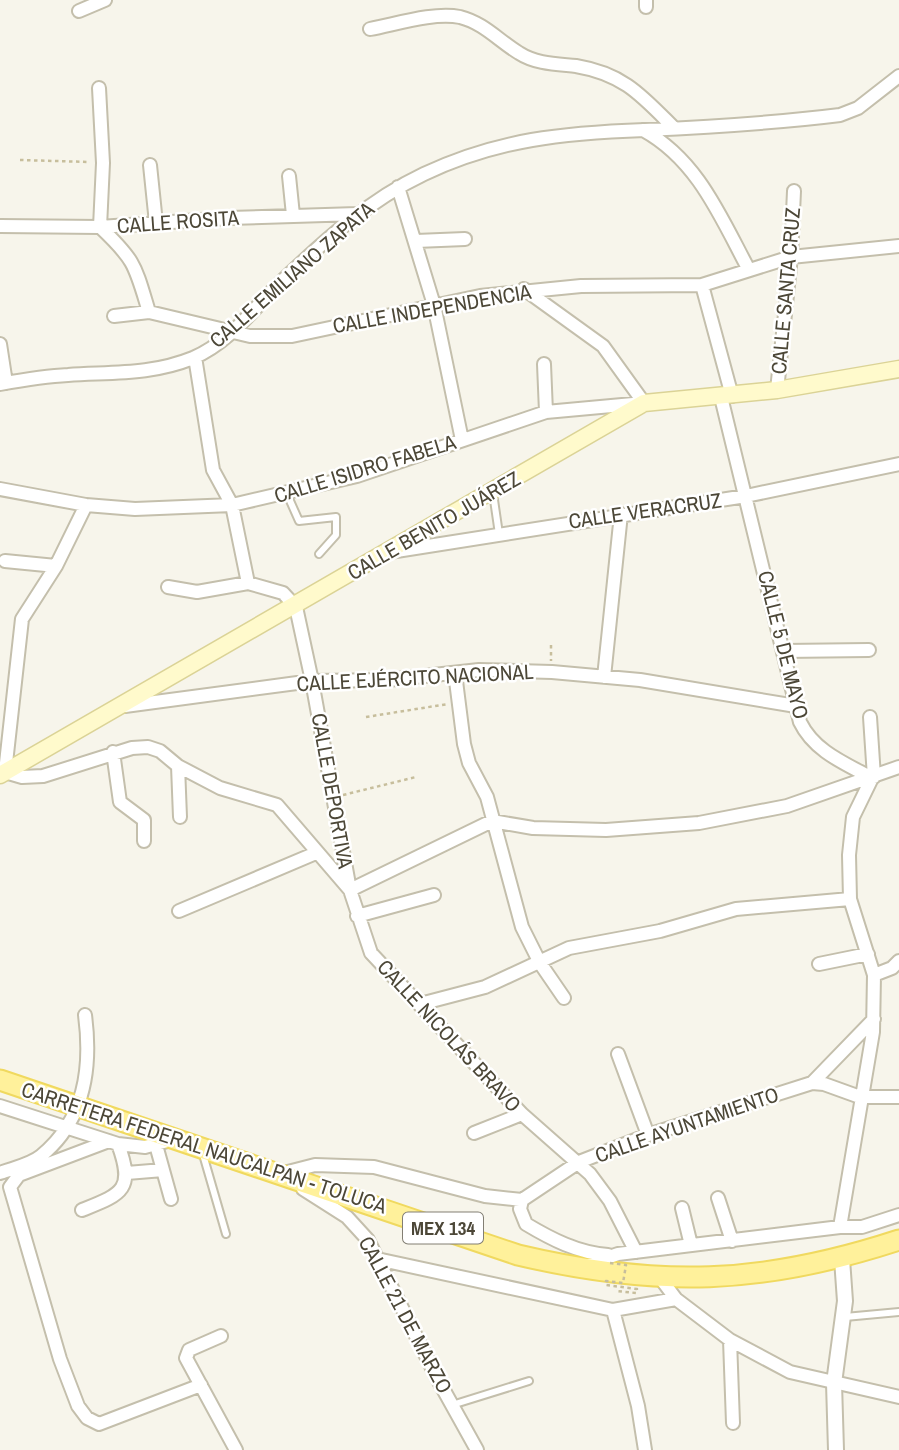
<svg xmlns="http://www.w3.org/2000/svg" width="899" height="1450" viewBox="0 0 899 1450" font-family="'Archivo Narrow',sans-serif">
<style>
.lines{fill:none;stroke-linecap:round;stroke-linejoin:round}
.service-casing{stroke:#c4bfac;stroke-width:10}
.minor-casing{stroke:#c4bfac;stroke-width:16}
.tertiary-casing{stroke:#c4bfac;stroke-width:18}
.secondary-casing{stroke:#dbd396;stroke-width:19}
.primary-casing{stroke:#f0d95f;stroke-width:23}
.path{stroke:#c7be9c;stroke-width:2.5;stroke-dasharray:3.5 3.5;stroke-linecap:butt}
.service{stroke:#fff;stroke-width:6}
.minor{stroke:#fff;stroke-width:12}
.tertiary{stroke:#fff;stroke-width:14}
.secondary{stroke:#fffacc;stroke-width:16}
.primary{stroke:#fff19b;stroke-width:19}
.path-bridge{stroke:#c7be9c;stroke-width:2.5;stroke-dasharray:3.5 3.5;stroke-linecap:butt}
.labels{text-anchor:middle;stroke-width:5;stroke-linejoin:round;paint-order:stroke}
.shield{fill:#fff;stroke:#827e73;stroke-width:2}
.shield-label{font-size:19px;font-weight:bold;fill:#4c4737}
.street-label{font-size:21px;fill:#4c4737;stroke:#fff}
</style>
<rect width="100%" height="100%" fill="#f7f5eb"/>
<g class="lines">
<defs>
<path id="service" d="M493 493 499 534
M287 494 299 521 336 517V535L319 554
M202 1151 226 1234
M845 1317 899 1312
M452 1405 529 1381"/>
<path id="minor" d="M646 0V7
M79 11 105 0
M370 29C397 24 433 12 460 17 484 23 499 41 519 53 536 64 557 64 576 66 624 74 642 96 674 128
M99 88 103 163 100 227C136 261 135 266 149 312
M643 130C698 160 721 218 749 270
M150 165 156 223
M289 176 293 215
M398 187 434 305 462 440
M0 226 100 227 229 218 357 214
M416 241 465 239
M702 285 732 396
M114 316 149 312 250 336H292L480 296 581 286 702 285 791 257 899 246
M0 344 6 383
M195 357 213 470 232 505 248 583 283 593 296 607 312 681 350 890 371 953 522 1114 590 1174 610 1201 636 1252
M544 364 546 412
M0 384C22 380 46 376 68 375 112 372 151 375 193 358 229 343 254 308 281 282 324 241 369 200 424 174 498 139 564 133 645 130 710 127 776 123 840 115L858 108 899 76
M777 390 791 257 794 191
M721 397 800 722C814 751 844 763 872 778L853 817 849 855 850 899 874 975 873 1032 840 1227
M0 489 86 505 135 509 232 505 357 476 546 412 644 403 603 346 524 289
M86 505 56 566 22 619 5 772 22 777 43 776 132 748 148 747 160 751 178 766 220 788 277 805 350 890
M390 552 746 496 899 464
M5 561 56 566
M168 587 197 592 248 583
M784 651 869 650
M455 673 464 744 469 763 487 797 522 927 540 963 564 998
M604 677 621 514
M125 706 312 681 388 680 479 670 552 672 640 680 796 706
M870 717 874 777
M113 752 120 802 144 820V841
M178 766 180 817
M350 890 492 821 533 828 606 830 699 823 787 806 899 767
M179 911 316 853
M357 916 434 895
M819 964 868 954
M874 975 892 968 899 961
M420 1004 485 987 569 948 660 931 736 909 850 899
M618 1054 648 1135
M812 1083 874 1019
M0 1106 118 1144 145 1147 171 1140
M474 1133 522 1114
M109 1141 19 1175 10 1187 60 1359 78 1406 87 1418 99 1424 201 1385
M156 1145 171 1199
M0 1173C13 1168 30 1165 41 1156 85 1120 92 1068 85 1015
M127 1173 163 1170
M280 1174 315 1165 374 1167 485 1196 522 1200 579 1162 648 1135 812 1083 824 1084 860 1097H899
M303 1189 347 1217 368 1240 437 1378 477 1450
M718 1198 732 1241
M522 1200 520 1209 526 1224C551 1239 578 1253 608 1255
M682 1208 691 1245
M82 1210C122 1194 135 1190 118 1144
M377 1259 613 1310 676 1299
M586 1265 618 1254 840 1227H862L899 1215
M661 1279 676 1299 730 1340 790 1372 899 1397
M613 1310 638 1406 645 1450
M221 1336 189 1350 186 1358 236 1450
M730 1340 733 1423"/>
<path id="tertiary" d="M836 1450 834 1383 845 1301 842 1259"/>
<path id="secondary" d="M0 775 644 403 777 390 899 369"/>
<path id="primary" d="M0 1080 518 1255C658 1288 762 1285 899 1240"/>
</defs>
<use href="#service" class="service-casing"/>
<use href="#minor" class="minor-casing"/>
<use href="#tertiary" class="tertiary-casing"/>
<use href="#secondary" class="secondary-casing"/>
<use href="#primary" class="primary-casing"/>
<path class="path" d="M20 160 90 162
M551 645V661
M366 717 448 704
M343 795 416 777"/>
<use href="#service" class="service"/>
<use href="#minor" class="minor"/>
<use href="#tertiary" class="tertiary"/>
<use href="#secondary" class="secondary"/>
<use href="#primary" class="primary"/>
<path class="path-bridge" d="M610 1263 626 1265 623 1283 606 1281V1285L637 1289 636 1293 617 1291"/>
</g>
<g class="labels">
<rect class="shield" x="403" y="1212.5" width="80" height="31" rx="5"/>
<g class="shield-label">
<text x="443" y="1235">MEX 134</text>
</g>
<g class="street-label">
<text transform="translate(178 222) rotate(-4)" y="7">CALLE ROSITA</text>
<text transform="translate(292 275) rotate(-41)" y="7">CALLE EMILIANO ZAPATA</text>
<text transform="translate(786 291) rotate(-85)" y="7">CALLE SANTA CRUZ</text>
<text transform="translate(432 309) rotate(-10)" y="7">CALLE INDEPENDENCIA</text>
<text transform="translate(365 469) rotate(-17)" y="7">CALLE ISIDRO FABELA</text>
<text transform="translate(645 511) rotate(-8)" y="7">CALLE VERACRUZ</text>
<text transform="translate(434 526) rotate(-30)" y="7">CALLE BENITO JUÁREZ</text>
<text transform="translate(783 645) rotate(76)" y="7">CALLE 5 DE MAYO</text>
<text transform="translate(415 678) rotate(-3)" y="7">CALLE EJÉRCITO NACIONAL</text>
<text transform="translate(332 791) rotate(80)" y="7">CALLE DEPORTIVA</text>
<text transform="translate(449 1036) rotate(47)" y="7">CALLE NICOLÁS BRAVO</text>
<text transform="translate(687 1125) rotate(-19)" y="7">CALLE AYUNTAMIENTO</text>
<text transform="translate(204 1148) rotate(18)" y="7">CARRETERA FEDERAL NAUCALPAN - TOLUCA</text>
<text transform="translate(405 1315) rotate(62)" y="7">CALLE 21 DE MARZO</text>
</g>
</g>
</svg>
